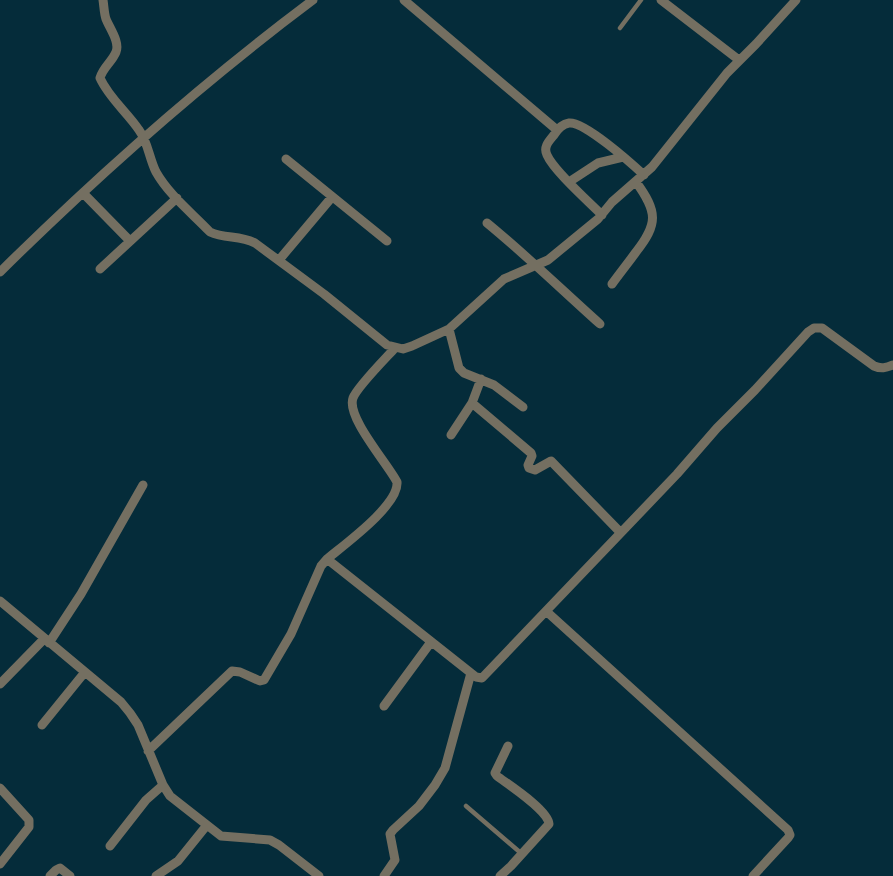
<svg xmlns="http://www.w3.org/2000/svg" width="893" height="876" viewBox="0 0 893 876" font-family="Lora,serif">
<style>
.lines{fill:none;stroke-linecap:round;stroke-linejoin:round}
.service{stroke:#746f61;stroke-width:4.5}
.minor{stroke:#746f61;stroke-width:9}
</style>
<rect width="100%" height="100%" fill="#052c3a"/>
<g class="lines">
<path class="service" d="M620 28 641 0
M466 806 522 854"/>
<path class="minor" d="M103 0C104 6 104 13 106 19 110 29 120 42 116 52 112 62 103 67 100 78 109 98 127 112 139 130 148 142 149 158 156 172 169 195 192 213 210 232 225 239 240 235 255 243L324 294 387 345 403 349 412 346 449 329 504 279 548 260 598 219 612 202 652 167 727 73 756 44 796 0
M404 0 557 130
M661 0 739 60
M286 159 387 241
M569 182 598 163 623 157
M83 193 130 241
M602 215C588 201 554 171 547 155 543 147 549 141 554 135 557 130 562 124 569 123 584 121 631 163 644 175
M487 223C526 255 562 290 600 324
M279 260 332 197
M100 269 177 198
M0 272C98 175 202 83 313 0
M612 284C620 273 628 263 636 252 658 224 658 212 636 182
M449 329 459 368 464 373 494 385 523 407
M472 403 531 453 532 456 528 465 529 468 535 470 551 461 620 532
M451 435 472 403 481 379
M327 559 476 677 482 678 677 474 717 428 755 390 808 332 814 328H822L874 366C881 369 886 368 893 365
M0 601 121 702 130 713 138 725 163 785 170 796 221 836 270 840 279 845 319 876
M546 611 788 830 790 835 788 838 753 876
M49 643 81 594 143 485
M0 684 44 639
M384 706 431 642
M42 725 85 672
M148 751 232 671 240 672 260 681 264 680 291 634 321 566 327 559C345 544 399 505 397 482 388 464 346 417 353 398 357 387 386 358 395 348
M0 788 29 820V827L0 864
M110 846 146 800 163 785
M50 876 56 870 60 868 70 876
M156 876 178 861 207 825
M384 876 395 860 390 834 393 830 419 806 435 785 445 768 471 673
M500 876 511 866 549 824C548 810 509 785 497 776L495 773 508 746"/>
</g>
</svg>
